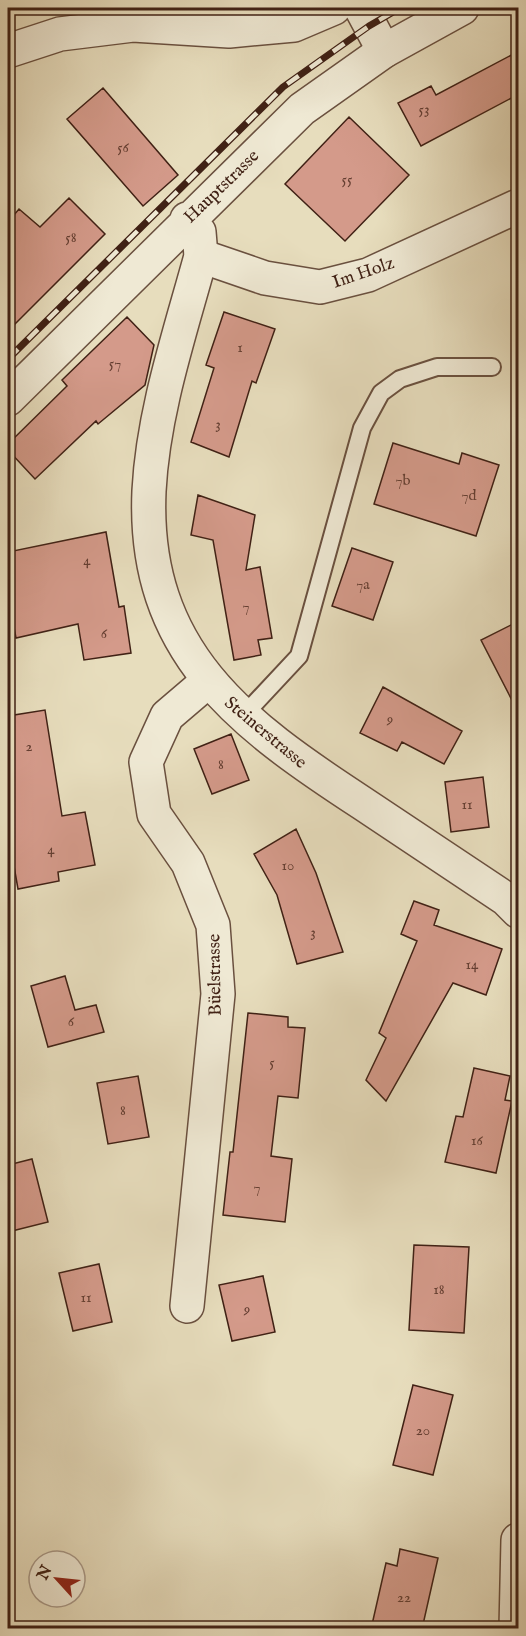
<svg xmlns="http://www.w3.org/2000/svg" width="526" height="1636" viewBox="0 0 526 1636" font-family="'IM FELL English',serif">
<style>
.building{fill:#d49a8a;stroke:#402115;stroke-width:1.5}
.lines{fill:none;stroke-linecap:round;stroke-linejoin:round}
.service-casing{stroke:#6a503f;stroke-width:20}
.minor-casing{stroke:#6a503f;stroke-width:36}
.tertiary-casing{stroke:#6a503f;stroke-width:36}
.service{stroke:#efe9d4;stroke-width:16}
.minor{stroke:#efe9d4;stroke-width:33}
.tertiary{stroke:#efe9d4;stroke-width:33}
.rail-casing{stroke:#402115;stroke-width:7}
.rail{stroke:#efe9d4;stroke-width:4.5;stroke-dasharray:14;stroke-linecap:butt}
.labels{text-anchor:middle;stroke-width:5;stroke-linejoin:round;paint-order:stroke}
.number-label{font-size:15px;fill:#653f32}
.street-label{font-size:18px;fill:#402115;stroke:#efe9d4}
</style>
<rect width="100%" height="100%" fill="#e7ddbd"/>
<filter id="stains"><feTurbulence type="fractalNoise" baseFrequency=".00333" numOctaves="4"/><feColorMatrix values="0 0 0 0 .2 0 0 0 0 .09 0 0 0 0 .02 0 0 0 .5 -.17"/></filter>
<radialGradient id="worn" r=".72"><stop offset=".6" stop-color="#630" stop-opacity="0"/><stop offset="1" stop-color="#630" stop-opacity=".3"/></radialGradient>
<path class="building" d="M519 51V94L421 146 398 103 431 86 436 95Z
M103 88 178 175 143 206 67 119Z
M349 117 409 175 345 241 285 184Z
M69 198 105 234 8 331V222L19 209 40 227Z
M224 312 275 329 256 383 252 381 229 457 191 442 214 368 206 365Z
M127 317 154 345 145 385 98 424 96 421 35 479 8 450V444L67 386 62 380Z
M393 443 459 464 462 453 499 465 476 536 374 504Z
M198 495 255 515 246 570 260 567 272 638 258 640 261 655 234 660 213 540 191 535Z
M106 532 119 607 124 606 131 653 84 660 78 624 16 638 8 597V552Z
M352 548 393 562 373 620 332 606Z
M519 621V714L481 640Z
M383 687 462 731 444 764 402 742 397 751 360 733Z
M45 710 62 816 85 812 95 865 58 872 59 881 18 889 8 832V716Z
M231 734 249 780 212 794 194 749Z
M483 777 489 827 451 832 445 782Z
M296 829 316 873 343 952 297 964 277 895 254 854Z
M414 901 439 910 434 925 502 949 486 995 453 983 386 1101 366 1080 386 1038 379 1033 417 941 401 934Z
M65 976 75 1010 96 1005 104 1032 48 1047 31 986Z
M248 1013 288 1017V1027L305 1028 298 1098 278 1096 271 1156 292 1159 285 1222 223 1215 230 1152H233Z
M474 1068 510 1076 505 1100 512 1101 496 1173 445 1162 456 1116 463 1117Z
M138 1076 149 1137 108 1144 97 1083Z
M32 1159 48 1222 8 1232V1165Z
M414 1245 469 1247 464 1333 409 1330Z
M99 1264 112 1322 73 1331 59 1273Z
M263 1276 275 1332 232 1341 219 1285Z
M413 1385 453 1395 433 1475 393 1465Z
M400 1549 438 1558 422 1629H371L386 1563 397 1566Z"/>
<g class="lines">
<defs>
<path id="service" d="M242 717 299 656 362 428 381 393 400 379 437 367H492"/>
<path id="minor" d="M361 8 384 51
M8 51 60 34 133 25 229 31 294 25 334 8
M201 256 265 278 320 287 368 275 518 206
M187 1306 218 994 213 925 188 863 154 814 146 762 167 716 208 681"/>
<path id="tertiary" d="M187 219 199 232 201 256C180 333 153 412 149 491 142 652 241 724 362 803 410 835 458 867 506 899L518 911
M8 399 302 109 384 51 462 8
M516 1628 518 1540"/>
</defs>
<use href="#service" class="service-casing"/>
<use href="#minor" class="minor-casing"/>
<use href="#tertiary" class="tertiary-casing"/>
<use href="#service" class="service"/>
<use href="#minor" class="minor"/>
<use href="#tertiary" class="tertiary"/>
<defs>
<path id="rail" d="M8 359 283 87 369 26 400 8"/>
</defs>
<use href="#rail" class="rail-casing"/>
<use href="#rail" class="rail"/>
</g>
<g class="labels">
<g class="number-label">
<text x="424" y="114">53</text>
<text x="123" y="152">56</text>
<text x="347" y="184">55</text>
<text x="71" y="242">58</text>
<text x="240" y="352">1</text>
<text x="115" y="368">57</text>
<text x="218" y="429">3</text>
<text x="403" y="485">7b</text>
<text x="469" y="500">7d</text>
<text x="87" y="565">4</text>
<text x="363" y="589">7a</text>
<text x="246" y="611">7</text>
<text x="104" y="638">6</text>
<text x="390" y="724">9</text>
<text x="29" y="751">2</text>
<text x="221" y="769">8</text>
<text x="467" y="809">11</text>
<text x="51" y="854">4</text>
<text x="288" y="870">10</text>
<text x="313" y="937">3</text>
<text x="472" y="969">14</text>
<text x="71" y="1026">6</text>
<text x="272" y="1067">5</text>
<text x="123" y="1115">8</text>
<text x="477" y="1145">16</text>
<text x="257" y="1192">7</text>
<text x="439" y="1294">18</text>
<text x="86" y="1302">11</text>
<text x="247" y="1314">9</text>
<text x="423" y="1435">20</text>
<text x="404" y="1602">22</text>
</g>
<g class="street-label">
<text transform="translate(221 186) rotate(-44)" y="6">Hauptstrasse</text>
<text transform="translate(363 272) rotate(-19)" y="6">Im Holz</text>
<text transform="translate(266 732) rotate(40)" y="6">Steinerstrasse</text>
<text transform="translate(214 975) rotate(-91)" y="6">Büelstrasse</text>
</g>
</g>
<rect width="526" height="1636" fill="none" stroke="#e7ddbd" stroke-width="30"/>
<rect x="9" y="9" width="508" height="1618" fill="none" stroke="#402115" stroke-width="3"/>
<rect x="15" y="15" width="496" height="1606" fill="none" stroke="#402115" stroke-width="1.5"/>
<g transform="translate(57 1579) rotate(297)"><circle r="28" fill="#efe9d4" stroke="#a99988" stroke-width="1.5"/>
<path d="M0-4.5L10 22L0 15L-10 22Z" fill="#8f2418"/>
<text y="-9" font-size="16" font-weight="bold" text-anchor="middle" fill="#402115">N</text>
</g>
<rect width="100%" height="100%" filter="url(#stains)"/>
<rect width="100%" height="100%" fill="url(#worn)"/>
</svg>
